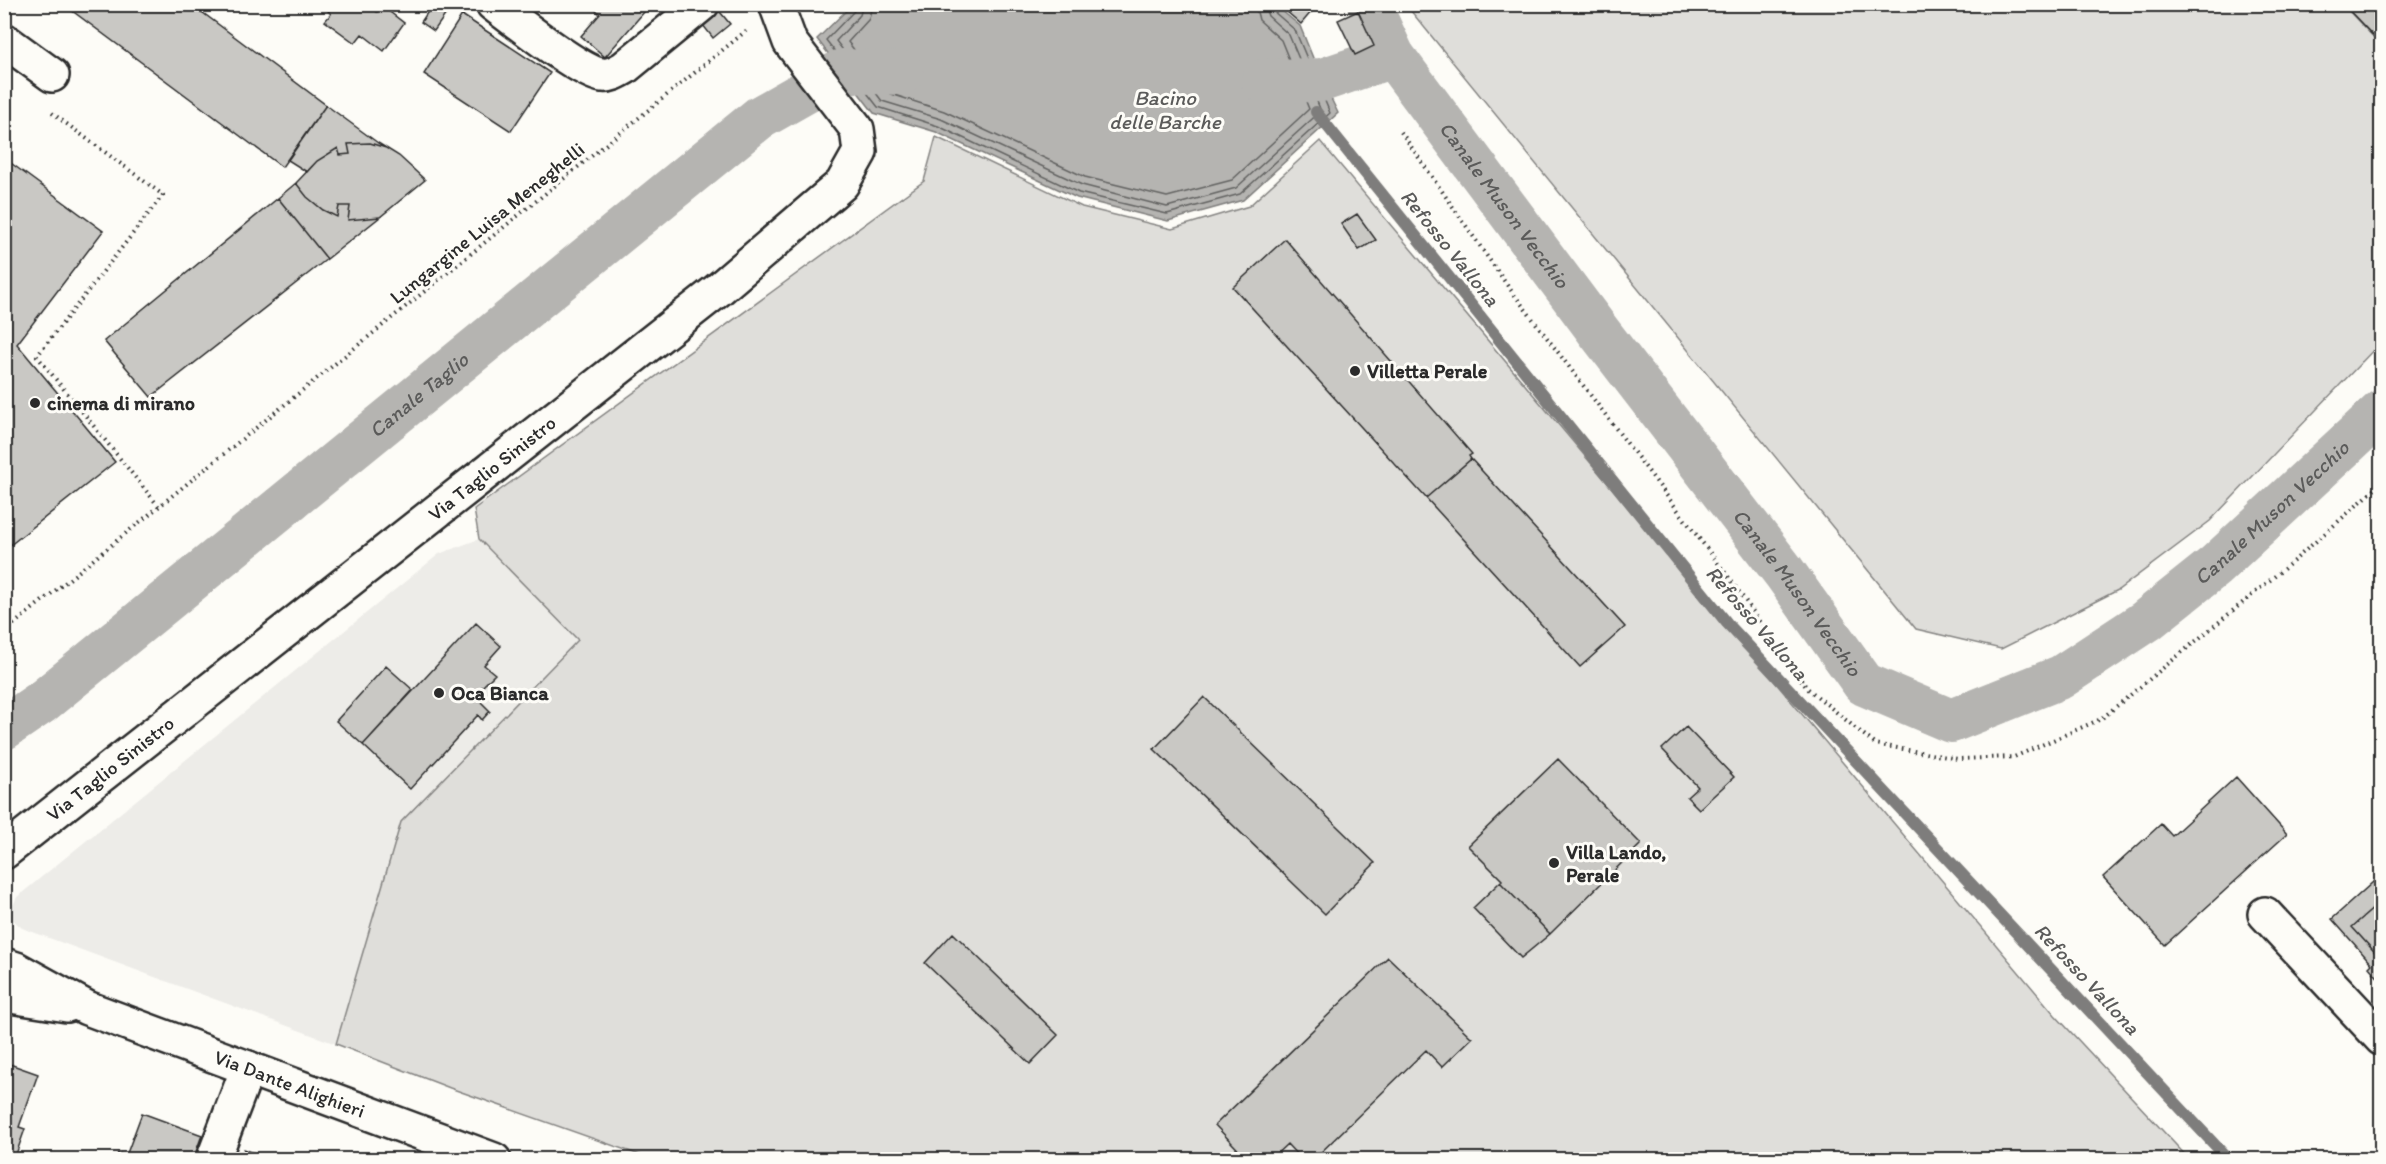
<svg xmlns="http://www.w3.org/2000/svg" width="2386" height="1164" viewBox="0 0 2386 1164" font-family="Itim,sans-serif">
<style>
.built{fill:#edece8}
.green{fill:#dfdeda;stroke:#858482;stroke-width:1.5}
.water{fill:#b5b4b1;stroke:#7e7d7b;stroke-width:1.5}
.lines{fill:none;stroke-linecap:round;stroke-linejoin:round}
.shore{stroke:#626261;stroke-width:1.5}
.stream{stroke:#7e7d7b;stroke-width:12}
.canal{stroke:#b5b4b1;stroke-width:44}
.building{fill:#c9c8c4;stroke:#2b2b2b;stroke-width:1.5}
.minor-casing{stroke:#2b2b2b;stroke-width:38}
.major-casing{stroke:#2b2b2b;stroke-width:38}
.path{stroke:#2b2b2b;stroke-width:4;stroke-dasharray:1.5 4.5;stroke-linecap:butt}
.minor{stroke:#fdfcf7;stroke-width:33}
.major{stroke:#fdfcf7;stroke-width:33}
.poi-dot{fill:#2b2b2b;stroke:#fdfcf7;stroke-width:2}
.labels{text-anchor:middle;stroke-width:6;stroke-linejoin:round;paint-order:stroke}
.street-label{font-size:20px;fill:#2b2b2b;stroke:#fdfcf7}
.poi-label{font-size:20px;font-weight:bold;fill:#2b2b2b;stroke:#fdfcf7;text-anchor:start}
.water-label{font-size:21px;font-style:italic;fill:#5b5b5a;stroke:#fdfcf7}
</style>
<rect width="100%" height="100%" fill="#fdfcf7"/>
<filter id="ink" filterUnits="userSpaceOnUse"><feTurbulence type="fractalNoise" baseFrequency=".0167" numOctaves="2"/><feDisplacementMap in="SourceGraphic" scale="12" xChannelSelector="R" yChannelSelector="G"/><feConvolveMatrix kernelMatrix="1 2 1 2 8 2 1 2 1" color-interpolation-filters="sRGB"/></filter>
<g filter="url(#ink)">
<path class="built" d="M479 539 578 639 401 822 336 1044 22 928 13 920 12 907 17 897 439 554Z"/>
<path class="green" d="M1406 5H2343L2381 45V342L2210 521 2118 590 2001 649 1916 629Z
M936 137 1082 207 1172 229 1249 206 1320 141 2055 1015 2189 1159H651L450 1088 336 1044 401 822 578 640 479 539 474 509 924 181Z"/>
<path class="water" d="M852 5H1275L1300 26 1322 80 1338 113 1243 200 1168 221 1077 198 936 132 874 113 817 39Z"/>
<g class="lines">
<path class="shore" d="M856 4 854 11 826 40 878 107 938 126 1079 193 1167 214 1240 194 1330 113 1295 30 1273 11 1272 4
M863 4 860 15 836 41 882 101 941 119 1082 185 1167 207 1236 188 1321 111 1289 35 1268 16 1264 4
M872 4 869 19 848 42 888 93 944 111 1085 177 1167 197 1232 180 1309 109 1281 40 1259 20 1255 4"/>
<path class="stream" d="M1316 112 1727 623 2229 1160"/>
<g class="canal">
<path id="s1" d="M1369 4 1393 56 1599 332 1784 572 1864 684 1951 721 2061 677 2146 621 2215 566 2382 411"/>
<path d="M1263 81 1322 80 1393 56"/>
<path id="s2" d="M4 728 42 702 759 118 842 71 902 73"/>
</g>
</g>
<path class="building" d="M63 4H191L326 105 282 167Z
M333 4H368L377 12 382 6 404 23 384 51 362 34 355 43 325 21 331 14 328 11Z
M433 4H453L434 31 421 22Z
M590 4H651L605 57 581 36 600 14Z
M1278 4H1318L1301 24Z
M2343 4H2382V45Z
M716 7 730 24 713 38 699 20Z
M716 7 730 24 713 38 699 20Z
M1358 11 1374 46 1355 55 1338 20Z
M462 15 550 73 511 131 424 74Z
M326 105 378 143 386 148 370 143 348 144 350 154 340 155 338 148 317 161 307 172 288 160Z
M370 143 386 148 399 156 425 180 380 217 348 220 350 206H339L337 217 323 210 307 197 296 183 317 161 338 148 340 155 350 154 348 144Z
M4 158 103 231 17 344 115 462 4 550Z
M296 183 307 197 323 210 337 217 339 206H350L348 220 380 217 327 259 278 198Z
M278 198 327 259 151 397 104 341Z
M1357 214 1376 240 1359 250 1341 224Z
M1285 239 1472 454 1469 456 1471 459 1426 498 1233 287Z
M1471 459 1625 627 1580 667 1426 498Z
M476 623 501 646 484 665 495 674 474 695 490 711 482 720 478 715 410 789 363 745Z
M386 666 413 690 363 745 336 721Z
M1204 697 1375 863 1325 914 1154 749Z
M1686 727 1734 777 1699 809 1687 797 1698 787 1662 749Z
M1558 759 1641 844 1550 934 1500 882 1502 880 1468 846Z
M2236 777 2287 834 2165 945 2103 877 2161 824 2172 836Z
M2382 874V901L2352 927 2382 960V982L2369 967 2372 964 2332 919Z
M1500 882 1550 934 1521 958 1473 908Z
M2382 901V960L2352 927Z
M953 933 1058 1035 1030 1064 925 963Z
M1388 957 1472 1038 1442 1067 1426 1050 1313 1160H1302L1287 1144 1270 1160H1248L1215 1125Z
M4 1062 38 1074 19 1127 25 1129 14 1160H4Z
M142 1113 202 1135 193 1160H115L118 1153 126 1156Z
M244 1149 272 1160H240Z"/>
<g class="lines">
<defs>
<g id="minor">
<path d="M493 4C513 19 582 73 602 75 610 76 617 72 624 68L702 4"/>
<path d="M4 40 52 75"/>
<path id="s3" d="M4 852 718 290 842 184 860 152 857 129 790 42 776 4"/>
<path d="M2265 914 2382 1039"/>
<path d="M213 1160 248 1068"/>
</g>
<g id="major">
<path id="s4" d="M4 965 16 969 87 1008 494 1160"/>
<path d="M4 995 67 1005"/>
</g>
</defs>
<use href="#minor" class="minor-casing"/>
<use href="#major" class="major-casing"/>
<path class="path" d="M52 113 163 195 37 356 160 508
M1401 132 1507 285 1730 579 1807 688 1875 744 1958 759 2014 757 2101 719 2297 558 2382 483
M4 632 746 31"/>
<use href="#minor" class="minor"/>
<use href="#major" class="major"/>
</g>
</g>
<g class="poi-dot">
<circle cx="1355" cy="371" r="6"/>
<circle cx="35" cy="403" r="6"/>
<circle cx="439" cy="693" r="6"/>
<circle cx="1554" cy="863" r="6"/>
</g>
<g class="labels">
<g class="street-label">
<text transform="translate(487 223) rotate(-39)" y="7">Lungargine Luisa Meneghelli</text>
<text dy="7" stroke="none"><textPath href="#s3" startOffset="621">Via Taglio Sinistro</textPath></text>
<text dy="7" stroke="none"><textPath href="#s3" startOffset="135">Via Taglio Sinistro</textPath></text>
<text dy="7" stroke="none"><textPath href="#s4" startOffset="310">Via Dante Alighieri</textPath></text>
</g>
<g class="poi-label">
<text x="1367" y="378">Villetta Perale</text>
<text x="47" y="410">cinema di mirano</text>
<text x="451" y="700">Oca Bianca</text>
<text x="1566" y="859">Villa Lando,<tspan x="1566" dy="23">Perale</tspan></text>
</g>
<g class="water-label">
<text x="1165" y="105">Bacino<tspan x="1165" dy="24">delle Barche</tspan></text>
<text dy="7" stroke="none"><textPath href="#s1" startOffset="243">Canale Muson Vecchio</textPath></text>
<text transform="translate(1450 248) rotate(51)" y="7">Refosso Vallona</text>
<text dy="7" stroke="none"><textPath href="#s2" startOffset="532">Canale Taglio</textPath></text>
<text dy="7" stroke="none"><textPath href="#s1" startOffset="1323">Canale Muson Vecchio</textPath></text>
<text dy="7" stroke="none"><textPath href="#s1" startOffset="729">Canale Muson Vecchio</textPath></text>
<text transform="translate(1757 623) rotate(49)" y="7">Refosso Vallona</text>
<text transform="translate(2087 979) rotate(47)" y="7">Refosso Vallona</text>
</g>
</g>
<rect width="2386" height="1164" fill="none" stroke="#fdfcf7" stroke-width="24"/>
<rect x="12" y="12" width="2362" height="1140" fill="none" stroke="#2b2b2b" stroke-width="2" filter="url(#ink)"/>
</svg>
